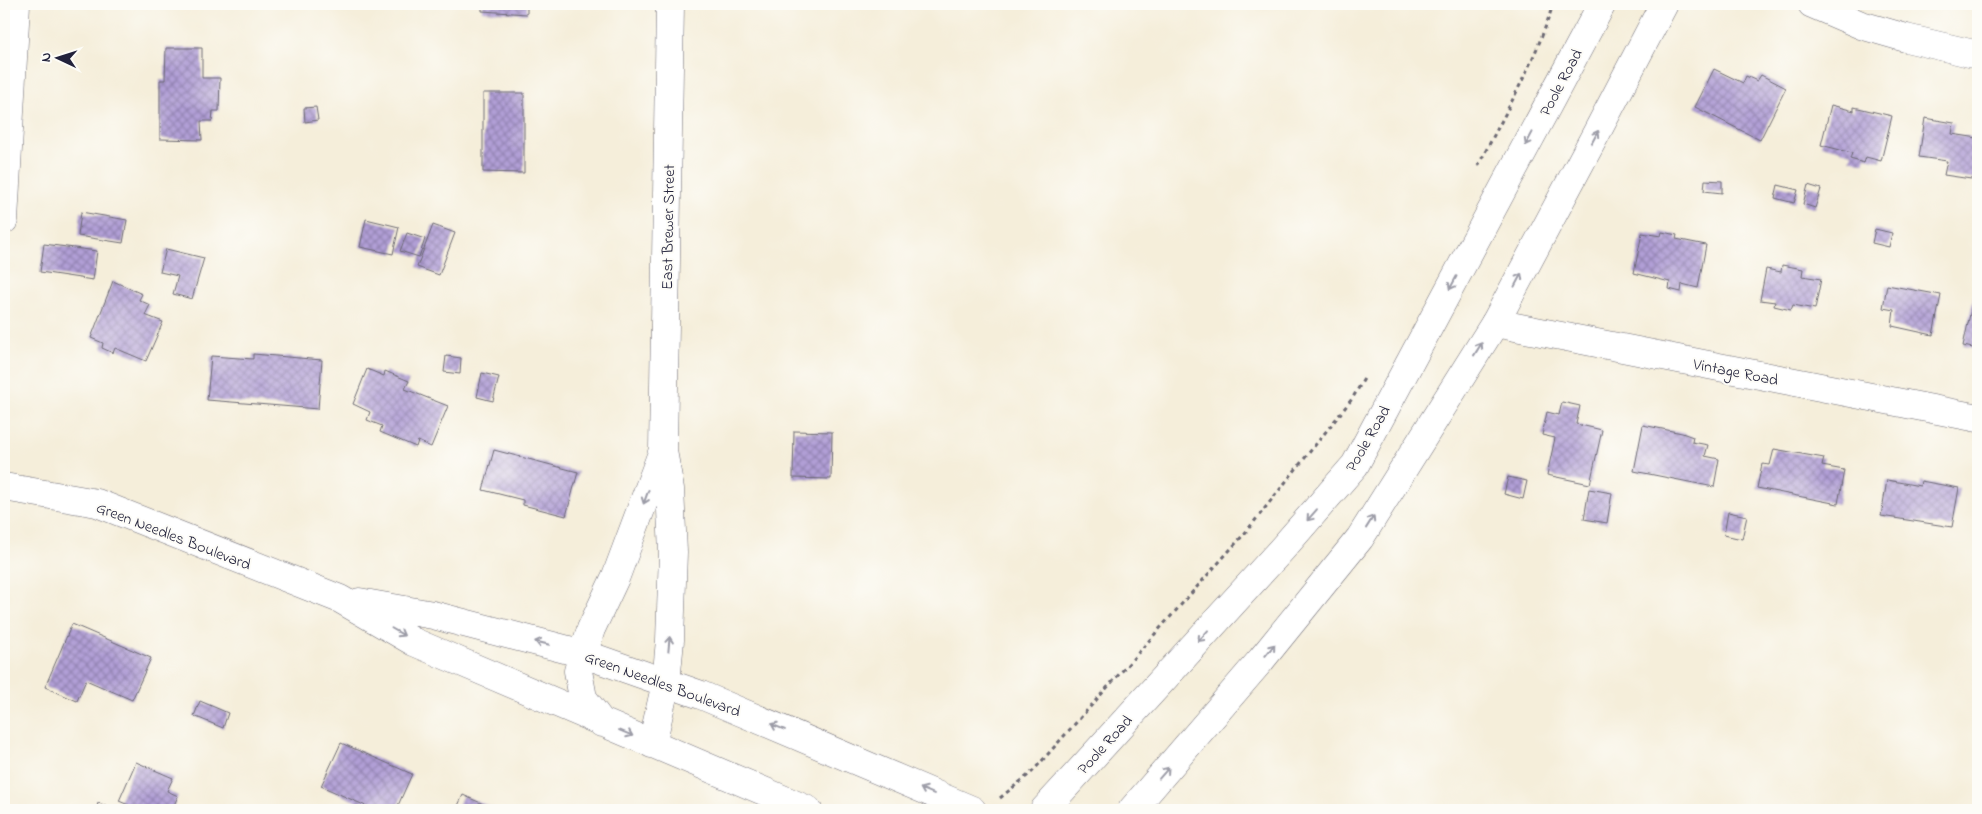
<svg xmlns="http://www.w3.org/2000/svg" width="1982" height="814" viewBox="0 0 1982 814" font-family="'Indie Flower',sans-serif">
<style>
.building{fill:url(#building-cross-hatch)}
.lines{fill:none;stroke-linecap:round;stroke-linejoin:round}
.minor-casing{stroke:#6c6973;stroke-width:29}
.major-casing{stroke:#6c6973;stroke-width:29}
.path{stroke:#6c6973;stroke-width:3;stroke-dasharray:4 4;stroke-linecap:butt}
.minor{stroke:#fff;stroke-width:28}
.major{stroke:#fff;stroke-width:28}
.oneway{stroke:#9c9ca7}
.labels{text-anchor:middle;stroke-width:4;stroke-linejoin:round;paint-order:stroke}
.street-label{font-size:16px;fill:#22223b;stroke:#fdfcf7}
</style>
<defs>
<pattern id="building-cross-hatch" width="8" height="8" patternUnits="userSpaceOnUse" patternTransform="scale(1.25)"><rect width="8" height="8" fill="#b19fd6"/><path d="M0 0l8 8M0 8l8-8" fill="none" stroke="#9081af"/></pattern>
</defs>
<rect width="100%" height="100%" fill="#fdfcf7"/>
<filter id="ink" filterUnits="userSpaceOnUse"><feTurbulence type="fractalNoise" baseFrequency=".02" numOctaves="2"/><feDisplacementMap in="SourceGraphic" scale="10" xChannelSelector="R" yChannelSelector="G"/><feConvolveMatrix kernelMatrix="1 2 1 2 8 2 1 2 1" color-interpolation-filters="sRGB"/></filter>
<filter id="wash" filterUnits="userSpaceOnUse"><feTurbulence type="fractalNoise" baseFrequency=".0096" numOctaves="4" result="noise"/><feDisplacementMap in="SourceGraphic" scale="20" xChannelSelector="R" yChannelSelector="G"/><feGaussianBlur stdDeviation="1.12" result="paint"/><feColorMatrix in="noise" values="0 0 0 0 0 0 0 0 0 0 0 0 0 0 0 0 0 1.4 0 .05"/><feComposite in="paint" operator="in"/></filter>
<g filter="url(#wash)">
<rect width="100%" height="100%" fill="#f5eeda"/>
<g id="blocks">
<path class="building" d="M482 4H527V14L482 11Z
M166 48H202V78H220L219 111H213L212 121H201L202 140 160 139V80H165Z
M1714 69 1743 83 1746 76 1757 81 1761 75 1786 88 1760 140 1695 107Z
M483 93H524V173L483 172Z
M1831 105 1854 111V107L1892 116 1881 161 1866 157 1864 163 1850 159 1852 153 1821 145Z
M316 107 318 120 305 122 304 108Z
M1925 118 1954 123 1952 134 1978 138V180L1944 175 1947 161 1919 157Z
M1705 180 1722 181V193L1704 191Z
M1778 185 1798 190 1794 203 1775 198Z
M1808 185 1821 189 1815 208 1803 204Z
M81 212 127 220 123 243 78 236Z
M366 219 399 227 393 254 360 247Z
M433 225 455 233 439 275 417 267Z
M1875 229 1892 233 1889 247 1872 243Z
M1662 232 1677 235 1676 239 1706 245 1698 288 1682 284 1681 292 1669 289 1670 282 1634 273 1642 233 1661 236Z
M407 233 425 239 419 257 400 251Z
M44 244 97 251 93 280 40 272Z
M166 249 204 258 192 299 173 294 178 276 160 272Z
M1782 265 1803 269 1802 276 1821 279 1815 309 1793 305 1791 310 1774 306 1775 302 1760 300 1766 269 1781 272Z
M113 281 142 294 139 300 150 305 145 315 163 322 146 361 115 348 113 353 102 348 103 343 91 338Z
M1887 285 1941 295 1933 335 1892 326 1894 310 1883 308Z
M1974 296H1978V349L1963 346Z
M253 354 322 360 318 409 207 400 211 356 253 359Z
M446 356 461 358 460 374 444 372Z
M367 369 384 376 385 371 409 381 405 389 448 406 431 447 418 441 416 447 380 432 382 426 367 420 370 412 353 404Z
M482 373 499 377 493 401 477 397Z
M1562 402 1580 406 1576 424 1602 430 1590 484 1547 475 1555 438 1542 435 1547 412 1559 415Z
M1643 425 1682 433 1693 437 1692 442 1708 445 1705 456 1719 459 1714 487 1634 471Z
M794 431 832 432 831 479 793 478Z
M1774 449 1824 458 1822 466 1844 470 1838 504 1757 488 1762 464 1770 465Z
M494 450 578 472 566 516 523 505V500L483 490Z
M1508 477 1527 481 1523 499 1504 494Z
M1887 480 1920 486 1921 481 1959 488 1952 527 1881 516Z
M1589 489 1612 493 1607 523 1584 519Z
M1728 512 1747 516 1742 539 1724 535Z
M72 624 151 658 132 700 86 680 77 701 45 687Z
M200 701 228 713 223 728 194 716Z
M341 743 412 774 396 810H375L321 786Z
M136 762 173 778 167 791 178 796 172 810H140L119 801Z
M463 795 474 800 498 810H456Z
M98 803 122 810H96Z"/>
</g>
</g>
<g filter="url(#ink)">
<use href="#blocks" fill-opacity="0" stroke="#6c6973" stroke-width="1"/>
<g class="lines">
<defs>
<path id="minor" d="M1812 4 1861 25 1906 38 1978 55
M4 220 16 4
M1495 323 1978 418
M4 487 97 503 340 599 414 642 808 810
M359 602 433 615 584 654 701 695 972 810
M602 723 583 698 578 671 591 629 616 576 662 453
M652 744 666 683 670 640 673 552 670 489 663 451 670 4"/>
<path id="major" d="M1044 810 1282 549 1355 465 1602 4
M1132 810 1261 660 1360 538 1495 323 1597 132 1664 4"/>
</defs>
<use href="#minor" class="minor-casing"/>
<use href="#major" class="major-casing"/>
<path class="path" d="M1478 166C1505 113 1536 61 1553 4
M1000 798 1032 772 1245 533 1352 399 1365 377"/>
<use href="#minor" class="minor"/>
<use href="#major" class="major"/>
</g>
<defs><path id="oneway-shaft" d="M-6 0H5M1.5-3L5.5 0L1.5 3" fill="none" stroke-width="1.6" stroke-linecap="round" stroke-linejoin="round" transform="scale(1.25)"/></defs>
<g class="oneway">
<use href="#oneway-shaft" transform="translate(1595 137) rotate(-62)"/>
<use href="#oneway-shaft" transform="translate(1529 139) rotate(118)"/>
<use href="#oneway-shaft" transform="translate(1518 280) rotate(-62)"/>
<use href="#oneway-shaft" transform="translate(1453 283) rotate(118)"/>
<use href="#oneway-shaft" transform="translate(1478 349) rotate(-58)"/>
<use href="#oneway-shaft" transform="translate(646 497) rotate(110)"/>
<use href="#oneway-shaft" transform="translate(1312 515) rotate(131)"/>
<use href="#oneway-shaft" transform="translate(1370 522) rotate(-58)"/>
<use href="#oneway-shaft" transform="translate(398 632) rotate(30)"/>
<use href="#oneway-shaft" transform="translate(1203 636) rotate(132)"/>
<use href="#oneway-shaft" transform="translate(542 643) rotate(-166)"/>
<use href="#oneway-shaft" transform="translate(669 644) rotate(-85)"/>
<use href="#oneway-shaft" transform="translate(1270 650) rotate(-51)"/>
<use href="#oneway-shaft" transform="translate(778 727) rotate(-157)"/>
<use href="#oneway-shaft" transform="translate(626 733) rotate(23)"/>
<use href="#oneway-shaft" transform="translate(1164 773) rotate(-49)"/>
<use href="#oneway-shaft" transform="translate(927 791) rotate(-157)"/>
</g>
</g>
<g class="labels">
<g class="street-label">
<text transform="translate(1560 82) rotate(-62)" y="6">Poole Road</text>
<text transform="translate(667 227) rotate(-89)" y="6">East Brewer Street</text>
<text transform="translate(1736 371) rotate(11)" y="6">Vintage Road</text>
<text transform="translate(1367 438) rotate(-60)" y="6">Poole Road</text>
<text transform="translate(174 535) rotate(21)" y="6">Green Needles Boulevard</text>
<text transform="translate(663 683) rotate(20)" y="6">Green Needles Boulevard</text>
<text transform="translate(1104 744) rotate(-48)" y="6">Poole Road</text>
</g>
</g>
<rect width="1982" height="814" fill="none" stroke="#fdfcf7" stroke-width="20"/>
<g transform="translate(58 58) rotate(274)" stroke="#fdfcf7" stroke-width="4" paint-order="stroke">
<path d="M0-4L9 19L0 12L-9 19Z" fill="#22223b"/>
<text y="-8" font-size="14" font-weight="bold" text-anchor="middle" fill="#22223b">N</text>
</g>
</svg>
